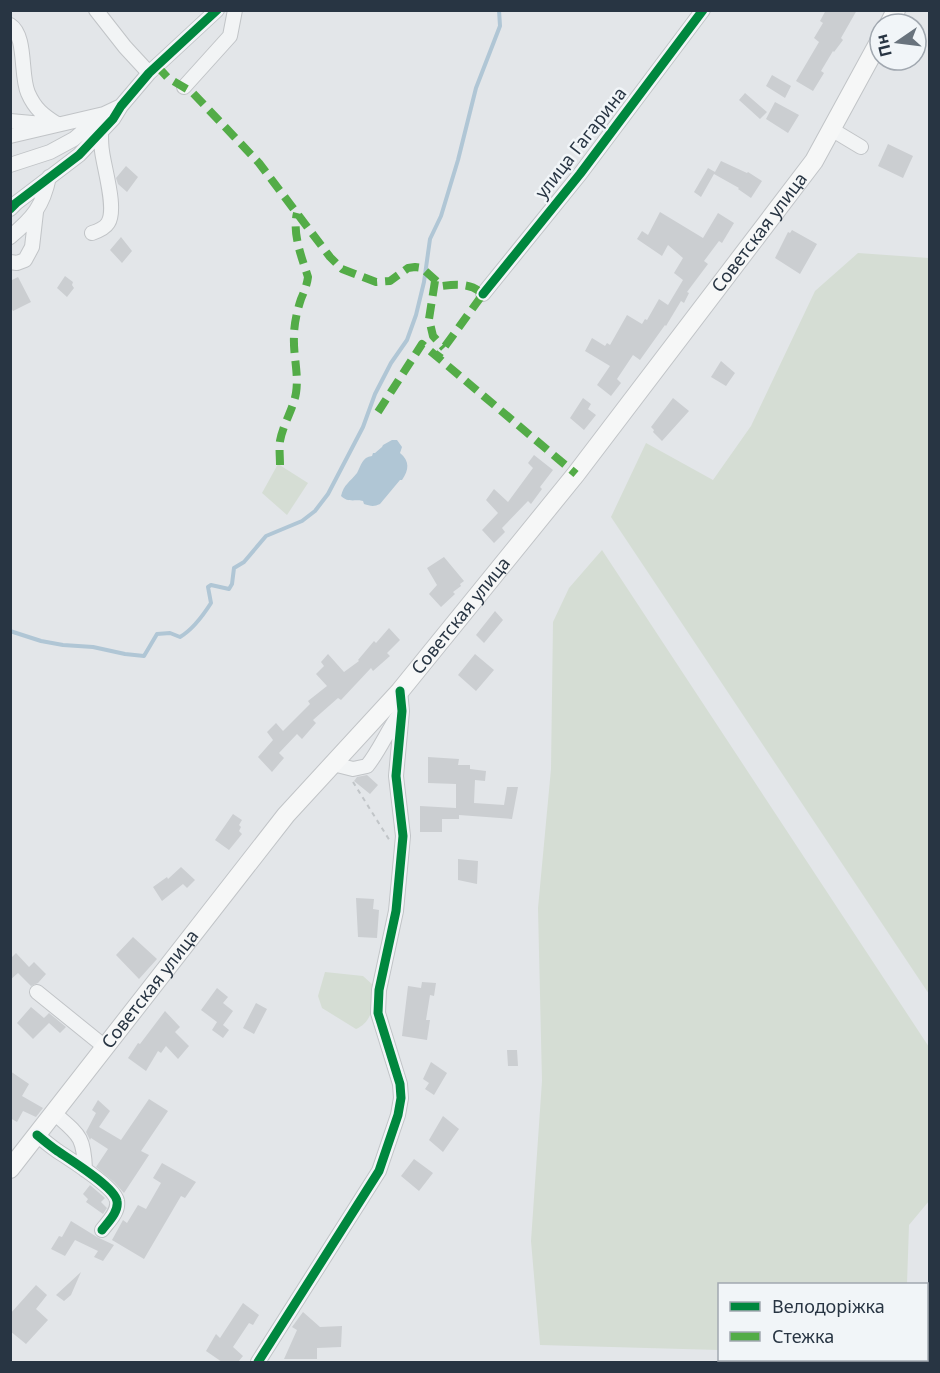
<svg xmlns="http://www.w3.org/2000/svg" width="940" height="1373" viewBox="0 0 940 1373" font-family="'Noto Sans',sans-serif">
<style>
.green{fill:#d5ddd4}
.water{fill:#b0c6d5}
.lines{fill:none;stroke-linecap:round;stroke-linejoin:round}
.stream{stroke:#b0c6d5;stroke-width:4}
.building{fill:#cbced1}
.minor-casing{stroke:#c1c4c7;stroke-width:16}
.secondary-casing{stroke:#c1c4c7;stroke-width:20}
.path{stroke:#c1c5c8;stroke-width:2;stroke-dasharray:4.5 4.5;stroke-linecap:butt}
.minor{stroke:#f2f4f5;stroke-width:14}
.secondary{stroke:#f6f7f7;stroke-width:18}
.quiet{stroke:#53ac47;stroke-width:8;stroke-dasharray:15 8;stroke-linecap:butt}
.cycleway-casing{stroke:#f1f5f8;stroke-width:13}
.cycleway{stroke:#00873e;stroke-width:9}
.labels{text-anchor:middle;stroke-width:5;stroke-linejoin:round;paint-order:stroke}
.street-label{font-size:18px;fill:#283543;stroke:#f1f5f8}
</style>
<rect width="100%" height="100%" fill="#e3e6e9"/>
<path class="green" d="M858 253 929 258V994L611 517 646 443 713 480 751 426 815 291Z
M278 464 308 483 287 515 262 493Z
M602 550 929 1047V1201L909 1225 907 1284H720L719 1350 540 1345 531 1241 542 1081 538 908 551 769 553 622 569 588Z
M325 972 363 976 373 985C375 1002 373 1022 356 1029L322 1008 318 996Z"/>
<path class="water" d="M392 440H397L402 447 400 453C410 461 409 470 402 480H400L380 504C374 507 370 506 364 504L363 501C354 499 348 503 341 496 344 484 350 482 357 473 361 466 362 457 372 456L373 453H375L382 447 383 445Z"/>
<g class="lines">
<path class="stream" d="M10 631 41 641 63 645 93 647 125 654 144 656 157 634 170 633 180 637C192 630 204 614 211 603L208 587 211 585 229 589 232 584 234 568 244 562 266 536 302 521 315 511 328 494 363 427 375 394 391 363 407 340 416 315 424 282 430 239 441 216 458 160 476 88 500 26 499 10"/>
</g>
<path class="building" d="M826 10H857L841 38 843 40 834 52 833 51 821 71 824 73 813 91 796 81 819 42 814 38 823 23 820 21Z
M772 75 791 86 785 98 766 86Z
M745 93 767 112 760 119 739 100Z
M775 102 799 115 788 133 766 119Z
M888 144 913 156 903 178 878 166Z
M721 161 747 173 748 172 762 181 751 198 738 189 739 188 714 174 701 197 694 192 708 168 715 172Z
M126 166 138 177 127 192 118 184 116 178Z
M660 212 703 238 718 213 734 223 722 243 719 241 704 261 708 264 687 292 689 293 684 303 681 301 666 326 665 325 640 360 633 355 617 379 621 383 611 396 597 385 610 366 585 351 592 338 605 346 607 343 610 345 627 315 642 324 645 319 647 320 659 299 668 305 683 280 674 273 683 258 668 245 662 256 637 239 642 231 648 235Z
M792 230 817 244 800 274 775 258 788 232 790 233Z
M121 237 132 251 122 263 110 250Z
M65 276 73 282 72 285 74 288 67 297 57 288Z
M18 277 31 302 13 311 10 306V281Z
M721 361 735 373 726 386 711 377Z
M583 398 591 404 588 409 596 415 584 430 570 418Z
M673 398 689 411 662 441 653 432 654 430 651 427Z
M534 455 553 470 540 487 542 489 531 504 528 501 502 528 505 532 494 543 482 530 498 513 486 500 494 489 508 502 533 468 528 463Z
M444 557 464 581 460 584 461 586 453 592 455 594 441 607 429 594 437 585 427 568Z
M495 611 503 620 484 643 476 635Z
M389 628 400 640 387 653 390 656 373 671 371 668 341 700 338 698 313 720 316 723 302 739 297 734 279 753 284 758 272 772 258 757 273 740 267 732 276 723 283 731 310 704 308 701 327 686 316 674 324 666 321 662 328 654 344 672 359 661 358 660 374 641 376 643Z
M475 654 494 670 476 691 458 675Z
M428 757 459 759 458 765H470V769L486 771 485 781 475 780 474 803 504 805 507 787H518L512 819 459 815V819H442V832H420V806L456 808V784L428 783Z
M367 775 378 785 370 794 354 781 357 777Z
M233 814 242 820 239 825 241 827 239 831 242 834 229 850 215 840Z
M458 859 478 861 477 884 458 880Z
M181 867 195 880 187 888 183 884 162 901 153 887 167 877 168 879Z
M356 898 374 899 373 909 379 910 377 938 358 937Z
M133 937 157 959 139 979 116 955Z
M16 953 29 967 34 962 46 974 38 983 31 986 18 973 10 980V959Z
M422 982 436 983 434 996 430 995 426 1020H430L427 1040 402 1036 408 986 421 988Z
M217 988 228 997 223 1003 233 1011 223 1025 229 1030 223 1038 212 1030 217 1022 201 1010Z
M256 1003 267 1009 254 1034 243 1028Z
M31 1007 44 1018 49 1013 66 1027 60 1033 49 1023 33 1039 17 1023Z
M165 1011 180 1027 175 1032 189 1046 178 1059 166 1046 161 1053 158 1051 146 1071 128 1058 138 1043 140 1044Z
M507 1050H517L518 1066H508Z
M431 1062 447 1073 434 1095 425 1089 429 1083 423 1079Z
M10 1071 29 1084 22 1096 43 1108 36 1117 23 1111 17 1122 10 1118Z
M149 1099 168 1111 141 1151 149 1155 124 1193 114 1182 96 1167 108 1149 91 1138 90 1140 86 1132 96 1113 92 1110 98 1100 110 1111 99 1127 121 1140Z
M443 1116 459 1129 443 1152 429 1140Z
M414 1159 433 1173 419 1191 401 1176Z
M162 1163 196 1182 185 1198 181 1196 144 1259 112 1240 123 1220 127 1223 138 1205 146 1209 161 1183 153 1178Z
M90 1185 105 1198 101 1202 107 1208 103 1214 86 1202 88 1199 83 1194Z
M71 1221 97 1237 114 1245 103 1261 94 1257 98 1251 75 1240 65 1256 51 1249 59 1236 62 1237Z
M81 1272 71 1295 64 1301 56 1295Z
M36 1285 47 1295 36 1309 48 1320 26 1344 10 1331V1314Z
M243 1303 259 1315 253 1325 249 1323 233 1347 243 1356 238 1362H222L206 1351 216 1334 220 1338Z
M303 1312 320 1327 342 1326 341 1347 317 1348V1359H284L297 1330 292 1327Z"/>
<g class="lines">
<defs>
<path id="minor" d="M96 10 125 47 149 73
M10 25C27 36 20 75 28 93 35 109 43 115 57 124
M184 87 230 36 235 10
M10 121 43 124
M831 129 861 147
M10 136 104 114 121 106
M10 165 50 152 74 139 102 115
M10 209 16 203 79 155 113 119 121 106 149 73 217 10
M92 233C98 231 105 228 108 223 117 209 104 168 102 151 101 145 101 139 101 132
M10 237C33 218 43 206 49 177
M10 262 17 263 25 260 32 247 36 212
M483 294 580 174 703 10
M333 764 353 769 367 766C380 750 388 729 401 712
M37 992 105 1047
M54 1113C79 1135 84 1136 85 1170
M37 1135C43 1140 49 1145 56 1150 69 1159 115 1187 117 1201 119 1212 108 1222 102 1230
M258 1362 379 1171 398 1115 401 1098 400 1084 378 1013 379 990 396 911 403 836 396 776 402 711 400 691"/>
<g id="secondary">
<path d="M889 24 896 10"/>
<path id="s1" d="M10 1169 286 815 400 691 576 474 814 161 880 40"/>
</g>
</defs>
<use href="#minor" class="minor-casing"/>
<use href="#secondary" class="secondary-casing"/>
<path class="path" d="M353 782 390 841"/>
<use href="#minor" class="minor"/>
<use href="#secondary" class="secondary"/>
<path class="quiet" d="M157 66 168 78 192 92 259 163 330 257 342 269 376 282 390 281 408 268 415 267 422 268 442 286C457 284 471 283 483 294L438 356
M435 281 429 319 433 336 444 348
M378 412 422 344 576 474
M280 465C280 457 279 449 280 441 283 424 293 410 296 393 299 374 293 355 294 336 294 324 297 311 301 299 304 292 307 285 308 277 302 258 292 234 297 213"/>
<defs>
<path id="cycleway" d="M10 209 16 203 79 155 113 119 121 106 149 73 217 10
M483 294 580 174 703 10
M37 1135C43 1140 49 1145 56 1150 69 1159 115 1187 117 1201 119 1212 108 1222 102 1230
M258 1362 379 1171 398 1115 401 1098 400 1084 378 1013 379 990 396 911 403 836 396 776 402 711 400 691"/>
</defs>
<use href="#cycleway" class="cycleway-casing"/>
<use href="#cycleway" class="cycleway"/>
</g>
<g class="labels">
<g class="street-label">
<text transform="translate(581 143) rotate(-52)" y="6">улица Гагарина</text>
<text dy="6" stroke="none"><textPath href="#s1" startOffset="1200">Советская улица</textPath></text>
<text dy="6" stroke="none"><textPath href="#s1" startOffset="714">Советская улица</textPath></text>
<text dy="6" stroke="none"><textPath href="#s1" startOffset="228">Советская улица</textPath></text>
</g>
</g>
<rect width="940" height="1373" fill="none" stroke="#283543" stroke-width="24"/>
<rect x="718" y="1283" width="210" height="78" fill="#f1f5f8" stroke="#a1a8b0" stroke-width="1.5"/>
<rect x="730" y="1302" width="30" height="9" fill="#00873e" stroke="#a1a8b0" stroke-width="1.5"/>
<text x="772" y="1313" font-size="18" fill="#283543">Велодоріжка</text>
<rect x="730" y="1332" width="30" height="9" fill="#53ac47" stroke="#a1a8b0" stroke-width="1.5"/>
<text x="772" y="1343" font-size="18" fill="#283543">Стежка</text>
<g transform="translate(898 42) rotate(256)"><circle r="28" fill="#f1f5f8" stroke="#a1a8b0" stroke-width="1.5"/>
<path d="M0-4.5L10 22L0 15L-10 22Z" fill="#69737d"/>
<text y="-9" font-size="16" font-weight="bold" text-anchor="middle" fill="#283543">Пн</text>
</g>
</svg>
